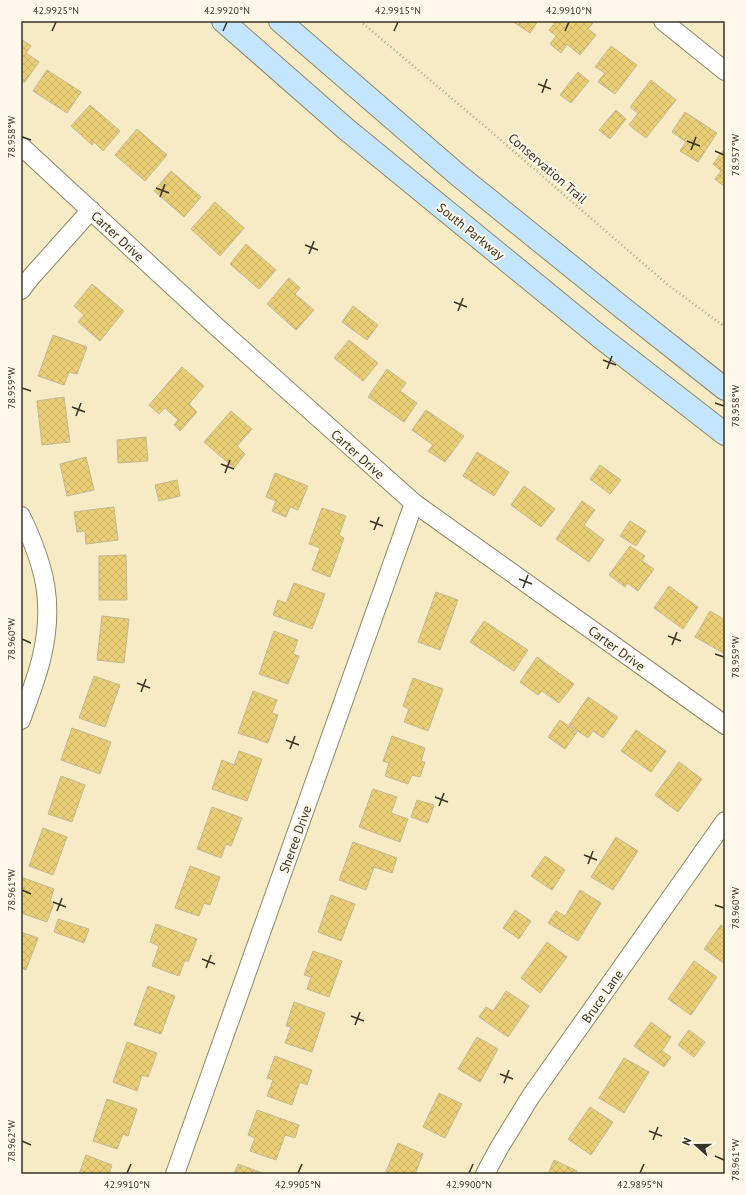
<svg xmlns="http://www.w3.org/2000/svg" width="746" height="1195" viewBox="0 0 746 1195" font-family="'PT Sans',sans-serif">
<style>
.building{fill:url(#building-cross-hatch);stroke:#c3b894}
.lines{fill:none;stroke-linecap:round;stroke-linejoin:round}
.minor-casing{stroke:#918665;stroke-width:20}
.secondary-casing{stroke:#918665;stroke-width:24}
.path{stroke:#aea589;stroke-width:2.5;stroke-dasharray:1 3;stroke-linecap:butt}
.minor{stroke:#fff;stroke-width:18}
.secondary{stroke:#c3e6fe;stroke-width:22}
.ticks{fill:none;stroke:#373324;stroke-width:1.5}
.labels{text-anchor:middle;stroke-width:4;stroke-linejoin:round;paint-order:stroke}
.street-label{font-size:13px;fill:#373324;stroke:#fdf8ea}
.neatline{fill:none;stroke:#373324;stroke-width:1.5}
.ticks-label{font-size:10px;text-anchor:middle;fill:#373324}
</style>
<defs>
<pattern id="building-cross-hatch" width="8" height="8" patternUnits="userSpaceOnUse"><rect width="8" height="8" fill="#ebcf77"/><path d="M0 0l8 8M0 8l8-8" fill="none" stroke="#cab267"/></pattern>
</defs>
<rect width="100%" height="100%" fill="#f7ebc6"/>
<path class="building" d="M512 21H538L530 33Z
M556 21H591L593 23 588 29 596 35 580 55 567 44 561 53 550 44 556 36 549 30Z
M21 39 31 46 26 53 39 62 24 83 21 80Z
M611 46 637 65 615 94 598 82 605 73 595 67Z
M47 70 81 92 67 113 33 91Z
M578 72 589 81 571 103 560 95Z
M651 80 676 100 646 138 629 125 638 113 630 107Z
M90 105 120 131 103 151 94 142 92 145 71 126Z
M616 110 626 119 610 139 599 130Z
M685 112 717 133 698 162 680 151 686 142 672 132Z
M137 129 167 155 145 181 115 155Z
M725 148V187L715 179 721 171 713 164Z
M171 171 201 197 184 217 154 191Z
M215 202 244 228 220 256 191 229Z
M246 244 276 270 259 289 230 264Z
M289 278 300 288 295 294 314 310 296 330 267 304Z
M92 284 124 311 100 341 78 322 84 315 74 306Z
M353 306 378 325 367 340 342 322Z
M53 335 87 347 77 374 69 372 64 385 38 376Z
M349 340 378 363 363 381 334 358Z
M182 367 204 386 189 404 197 412 180 431 174 425 178 420 165 408 159 414 149 405Z
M387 369 406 383 400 391 417 403 404 422 368 397Z
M64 397 70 442 42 445 37 401Z
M426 410 464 436 445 462 428 451 433 445 412 430Z
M231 411 252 429 237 446 245 454 234 468 204 442Z
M146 437 148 461 118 463 117 440Z
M477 452 509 472 494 496 463 476Z
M86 457 94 490 67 496 60 464Z
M600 465 621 480 610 494 590 479Z
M275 473 308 486 298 510 290 507 286 517 272 511 276 501 266 497Z
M177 480 180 496 159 501 155 485Z
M524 486 555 509 541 527 511 505Z
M582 501 595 510 584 525 604 540 589 562 556 539Z
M114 507 118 540 86 544 85 531 77 532 74 512Z
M322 508 346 516 339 535 344 538 330 577 312 570 320 548 309 544Z
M630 521 646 531 636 546 620 536Z
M630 546 645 556 642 561 654 569 638 591 627 583 625 587 609 575Z
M126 555 127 600H99V556Z
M294 583 325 594 312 629 273 615 278 600 286 603Z
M669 586 698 607 683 629 654 608Z
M436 592 458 600 440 650 418 642Z
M710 611 725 620V654L695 637Z
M102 616 129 619 124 663 97 660Z
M484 621 528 650 514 671 470 642Z
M274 631 298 640 293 654 299 656 288 684 259 674Z
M537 657 574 684 559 703 542 691 538 695 520 682Z
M94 676 120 685 105 727 79 718Z
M413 678 443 689 428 731 404 722 409 709 403 706Z
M253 691 277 700 272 713 278 715 268 743 238 733Z
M588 697 618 717 603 738 593 731 588 738 569 725Z
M560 720 577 732 565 749 548 737Z
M72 728 111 742 100 774 61 760Z
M636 730 666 751 651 772 621 751Z
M392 736 425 748 421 761 425 762 420 777 412 775 408 784 385 776 389 763 383 761Z
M239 751 262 759 247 801 212 789 222 760 234 765Z
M679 762 702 779 678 812 655 795Z
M61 776 85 785 72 822 48 814Z
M373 789 397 797 391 813 408 819 400 842 359 827Z
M417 800 434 805 428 823 411 817Z
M212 807 242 818 231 846 226 844 221 858 197 849Z
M43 828 67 837 53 875 29 866Z
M616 837 638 851 613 890 591 877Z
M353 842 397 858 392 873 374 867 366 890 339 880Z
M545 856 565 870 552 890 531 876Z
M190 866 220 877 210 905 204 903 199 916 175 908Z
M21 877 54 889 50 901 54 903 47 922 21 913Z
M580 890 601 903 578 941 548 923 556 911 565 916Z
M331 895 355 904 341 941 318 932Z
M515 910 531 921 519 939 503 928Z
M58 919 89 929 84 943 54 932Z
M156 924 197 939 188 962 185 960 179 976 152 966 159 946 150 942Z
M721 925 725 928V964L704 949Z
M21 932 38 938 26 970 21 968Z
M547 942 567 957 540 993 521 978Z
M313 951 342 961 329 997 307 989 311 977 304 975Z
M694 961 717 977 691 1015 668 999Z
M148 986 175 996 161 1034 134 1025Z
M506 991 529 1006 508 1037 479 1017 486 1007 493 1011Z
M294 1002 325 1013 312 1052 285 1043 291 1027 286 1026Z
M651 1022 671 1037 662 1051 671 1057 664 1067 634 1046Z
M689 1030 705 1042 694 1057 678 1045Z
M477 1037 498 1049 480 1082 458 1069Z
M127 1042 157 1053 148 1077 142 1075 137 1091 113 1082Z
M275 1056 312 1070 307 1085 300 1082 292 1105 267 1096 273 1080 267 1078Z
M624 1058 649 1072 624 1113 599 1098Z
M439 1093 462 1104 445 1138 423 1127Z
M107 1099 137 1109 128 1136 123 1134 117 1149 93 1141Z
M590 1107 613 1122 591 1155 568 1139Z
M257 1110 299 1125 295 1138 285 1135 276 1160 250 1151 255 1138 248 1135Z
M398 1143 423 1154 415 1174H385Z
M86 1155 112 1165 109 1174H79Z
M554 1160 577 1171 575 1174H548Z
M238 1164 265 1174H234Z"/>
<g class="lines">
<defs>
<path id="minor" d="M663 21 725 71
M21 146 218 328 414 503 725 725
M21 290 32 276 91 210
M21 516C45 566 55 604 41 660 36 680 28 700 21 720
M175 1174 414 503
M485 1174 499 1148 531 1096 725 821"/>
<path id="secondary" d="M223 21 346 129 599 336 725 434
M280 21 458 175 619 305 725 389"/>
</defs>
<use href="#minor" class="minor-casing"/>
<use href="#secondary" class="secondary-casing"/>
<path class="path" d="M360 21 488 129 668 285 725 327"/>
<use href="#minor" class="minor"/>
<use href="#secondary" class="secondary"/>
</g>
<path class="ticks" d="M52 31 56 22M223 31 227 22M394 31 398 22M565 31 569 22M538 84 551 89M542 93 547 79M22 137 31 140M687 141 700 146M691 150 696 137M715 151 724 155M156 188 169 193M160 197 165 184M305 245 318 250M309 254 314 241M454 302 467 307M458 311 463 298M603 360 616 365M607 369 612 356M22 388 31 391M715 403 724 406M72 407 85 412M76 416 81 403M221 464 234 469M225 473 230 460M370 521 383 526M374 530 379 517M519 579 532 584M523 588 528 575M668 636 681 641M22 639 31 643M672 645 677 632M715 654 724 657M137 683 150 688M141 692 146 679M286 740 299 745M290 749 295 736M435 797 448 802M439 806 444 793M584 855 597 860M588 864 593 851M22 890 31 894M53 902 66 907M715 905 724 908M57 911 62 898M202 959 215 964M206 968 211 955M351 1016 364 1021M355 1025 360 1012M500 1074 513 1079M504 1083 509 1070M649 1131 662 1136M653 1140 658 1127M22 1141 31 1145M715 1156 724 1160M127 1173 131 1164M298 1173 302 1164M469 1173 473 1164M640 1173 644 1164"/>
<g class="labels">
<g class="street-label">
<text transform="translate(548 168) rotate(41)" y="5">Conservation Trail</text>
<text transform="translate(471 231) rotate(39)" y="5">South Parkway</text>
<text transform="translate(118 236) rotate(43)" y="5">Carter Drive</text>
<text transform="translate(358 454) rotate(42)" y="5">Carter Drive</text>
<text transform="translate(617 648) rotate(36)" y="5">Carter Drive</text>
<text transform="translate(295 839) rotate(-70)" y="5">Sheree Drive</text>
<text transform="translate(602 996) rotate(-55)" y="5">Bruce Lane</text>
</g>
</g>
<rect width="746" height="1195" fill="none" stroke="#fdf8ea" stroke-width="44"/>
<g transform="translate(696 1145) rotate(291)" stroke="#fdf8ea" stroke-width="3" paint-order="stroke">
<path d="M0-3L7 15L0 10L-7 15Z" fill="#373324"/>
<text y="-6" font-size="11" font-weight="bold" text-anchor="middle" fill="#373324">N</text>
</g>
<rect x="22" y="22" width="702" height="1151" class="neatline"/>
<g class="ticks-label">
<text x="56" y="14">42.9925°N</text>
<text x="227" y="14">42.9920°N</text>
<text x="398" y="14">42.9915°N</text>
<text x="569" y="14">42.9910°N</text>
<text transform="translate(11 137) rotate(-90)" y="4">78.958°W</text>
<text transform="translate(735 155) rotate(-90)" y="4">78.957°W</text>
<text transform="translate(11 388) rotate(-90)" y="4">78.959°W</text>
<text transform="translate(735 406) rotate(-90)" y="4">78.958°W</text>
<text transform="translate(11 639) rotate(-90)" y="4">78.960°W</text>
<text transform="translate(735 657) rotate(-90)" y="4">78.959°W</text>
<text transform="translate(11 890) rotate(-90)" y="4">78.961°W</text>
<text transform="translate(735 908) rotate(-90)" y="4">78.960°W</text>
<text transform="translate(11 1141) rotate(-90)" y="4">78.962°W</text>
<text transform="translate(735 1160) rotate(-90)" y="4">78.961°W</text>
<text x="127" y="1188">42.9910°N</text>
<text x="298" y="1188">42.9905°N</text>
<text x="469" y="1188">42.9900°N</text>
<text x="640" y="1188">42.9895°N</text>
</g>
</svg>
